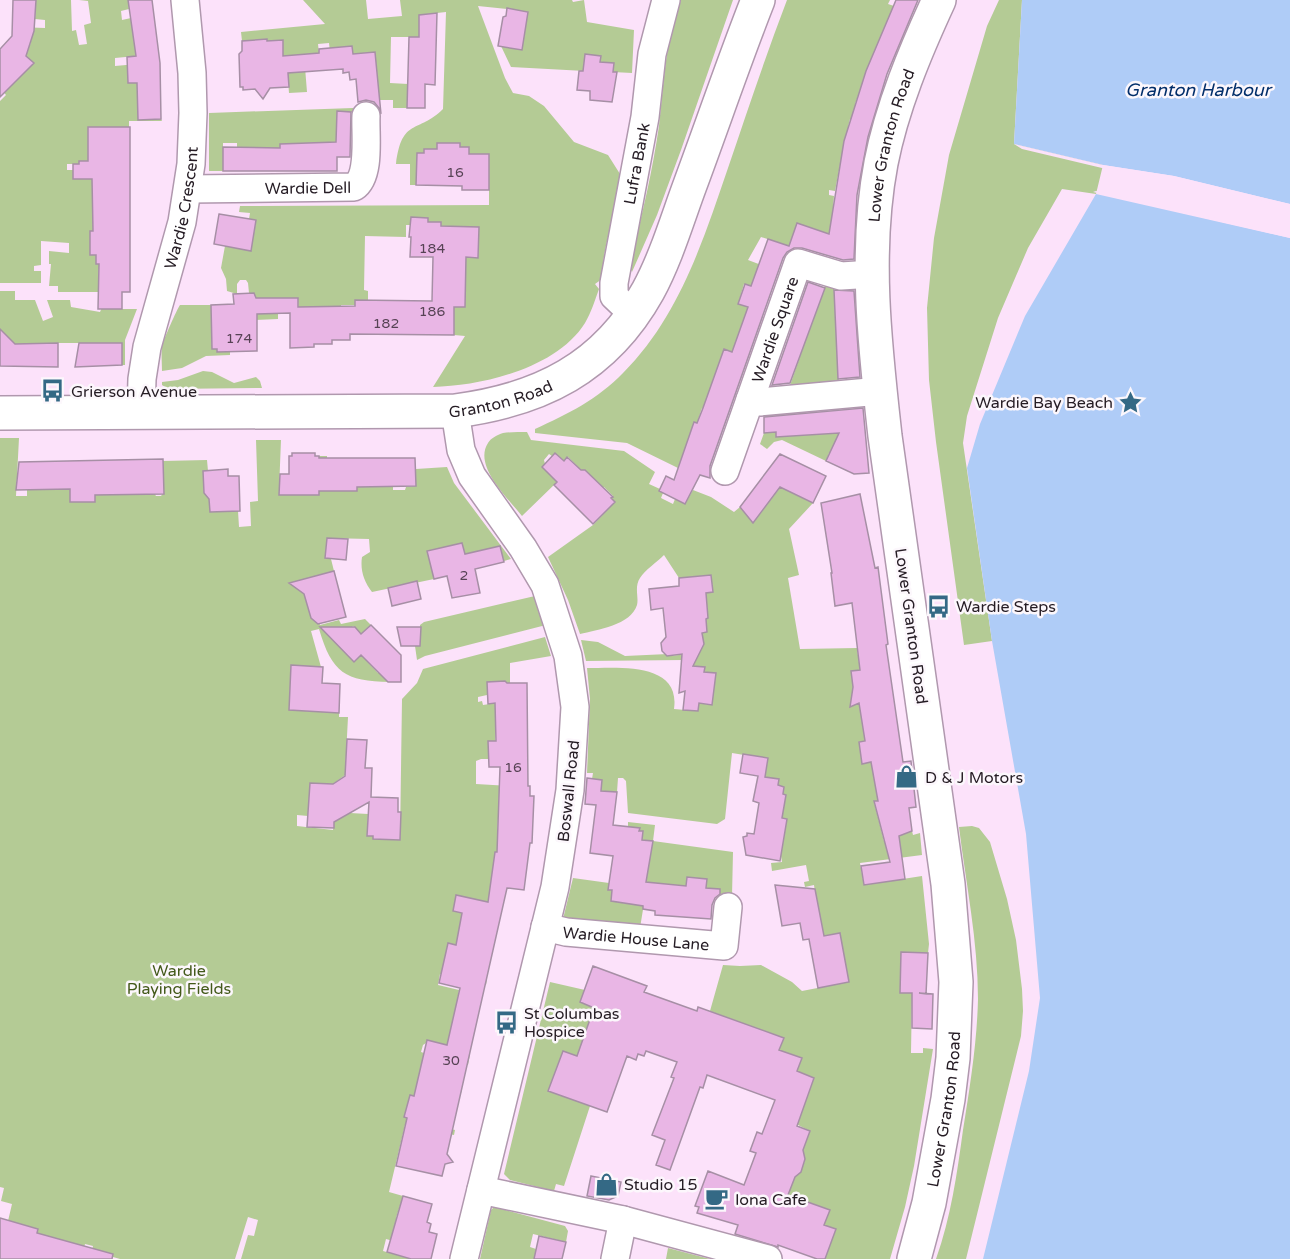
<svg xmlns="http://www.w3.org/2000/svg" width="1290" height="1259" viewBox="0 0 1290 1259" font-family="'Varela Round',sans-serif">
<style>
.green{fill:#b4cb95}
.water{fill:#afccf7}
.pier{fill:#fce2fa}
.building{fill:#e9b6e5;stroke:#a68fa5;stroke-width:1.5}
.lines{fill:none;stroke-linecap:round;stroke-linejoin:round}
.minor-casing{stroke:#b098ae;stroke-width:30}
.major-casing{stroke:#b098ae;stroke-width:36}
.minor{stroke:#fff;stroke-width:27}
.major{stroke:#fff;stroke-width:33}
.labels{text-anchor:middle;stroke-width:5;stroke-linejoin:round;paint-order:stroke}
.number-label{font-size:14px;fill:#564254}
.street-label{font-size:16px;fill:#251c24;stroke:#fcf7fc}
.poi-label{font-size:16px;fill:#251c24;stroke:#fcf7fc;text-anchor:start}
.park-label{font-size:16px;fill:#43591a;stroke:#fcf7fc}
.water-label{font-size:18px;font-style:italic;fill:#022e6a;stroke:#fcf7fc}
</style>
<rect width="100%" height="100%" fill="#fce2fa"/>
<path class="green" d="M36 0H71L72 31 76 30 79 45 87 44 84 25 91 23 88 1 79 0H128L129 9 121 11 122 20 131 18 136 56 115 58V66L159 62 137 83 138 111H146V120L161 119 162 121H129V127L96 163 79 161V164H67V170H73V179H92L100 241 96 264H106V268H99L98 277 113 292H58V286H49L51 264H49V251L69 253V243L41 241V265L34 266V271H41V283H0V101L6 95 0 88 33 63 16 46 30 45 32 37 18 33V27L45 28V20L35 19Z
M303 0H366L368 19 402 16 400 0H572L573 2 584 0 587 22 634 30 632 73 613 72 614 63 600 62V56L585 54V71L511 67 501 46 507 9 478 6 505 78 513 93 529 96 544 106 574 142 608 155 620 174C619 210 602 243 602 279L595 284 599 289C595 300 591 313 585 323 557 368 482 386 433 387L465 336 454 335V307L463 257H478L479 227H459L441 229V222H428V218L412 217 410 225H406V237L365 236 364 290 368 291V334L359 305H341V315L299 324 298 298H278V319L255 320 256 297 249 293 248 283 246 280H240L237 284V294L227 291 226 279 221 268 225 246 251 250 256 221 249 219 250 213 239 212 240 206 489 205V154H469V147H460V143H437V149H425L416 185H410V164H396C402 117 418 134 443 109L446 12 419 15V37H391L390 83 408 84 407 108H393V100H377L375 52 353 54 352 46 342 47 330 52 329 43 318 44 319 53 304 55 307 92 289 93 287 68 267 40 242 41 241 32 325 24Z
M681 0H733L681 150 657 215 632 272 629 266C641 220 652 174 659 126 664 83 665 41 681 0Z
M787 0H890L888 4 894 6 858 96 855 104 860 106 855 121 850 119 848 127 852 129 845 139 835 191 829 190V195L834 196 831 235 797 223 789 246 761 237 748 260 764 266 756 288 744 284 738 304 748 307 733 352 724 349 704 408H702L697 423H694L678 468 627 443 535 433V429C568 414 598 399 623 373 679 317 703 241 728 168 747 112 766 55 787 0Z
M999 0H1022L1014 144 1103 165 1096 194 1062 189 1028 248 998 318 967 416 963 443 992 641 964 645 936 442 929 380 927 308 934 238 949 155 987 26Z
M353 108V112H337V142L280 144V148H237V143H223V171H209V113Z
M825 285 834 289 839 382 788 391Z
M0 291H15V300H35L43 321 53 317 47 300H70L71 307 100 312 105 300 108 309H137L125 340V365H122L121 343H33L32 367H15L12 341 8 337H0Z
M180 305H211L212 348H230V355L206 356 182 368 162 371C162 363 161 354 162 346 163 341 177 309 180 305Z
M203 371 212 372 234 383 256 377 260 381 262 388 168 389 162 385V382L178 380Z
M850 424 854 474 843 469 846 462 829 453 826 461 782 440 774 442 767 449 760 444 764 433 776 432V437L835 433Z
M527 432 531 440 624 451 655 472 649 484 660 489 659 491 663 493 661 498 673 504 675 499 685 504 693 490 711 497 734 512 740 507 753 523 786 480 794 494 813 503 789 529 799 575 788 578 800 649 857 648 860 670 851 671 864 696 870 740 859 742 862 763 873 762 878 801 874 802 884 841 912 831 913 835 920 833 922 855 860 863 864 885 922 876 929 944 928 953 900 993H912L911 1053H923V1048L933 1049 914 1166 905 1207 890 1259H825L836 1229 824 1225 829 1210 788 1195 795 1177 801 1172 805 1160 803 1150 810 1131 794 1123 802 1111 814 1078 797 1071 802 1058 779 1050 783 1039 710 1011 723 965 740 966 761 965 792 982 802 991 848 982 821 937 814 885 805 887 804 882 809 881 806 865 772 871 771 863 782 862 779 844 784 787 778 785 779 779 765 777 768 759 732 753 725 819 717 824 628 813 626 781 623 778H618L617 792 601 791 602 780 592 779 593 773H587L590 699 587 668C617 668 681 661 674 709L697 711 699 703 711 705 715 673 704 672 705 668 691 666 684 660 586 661 581 640 598 642 625 656 668 654 669 656 700 653 698 636 706 619 708 618 706 593 713 592 711 575 679 578 664 555C657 562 645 570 640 578 634 587 639 597 637 605 631 625 597 630 580 634L568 600 548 557 593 525 615 502 611 498 613 496 604 487 601 489 568 457 564 461 555 453 552 456 549 454 544 460 545 464 542 467 557 482 522 516C508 498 473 466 488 443 491 438 497 435 503 433 511 432 519 432 527 432Z
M0 438H19L16 496H27V490L70 489V502H95V489L154 493 156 496H161L164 492 163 461 207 460 208 471 203 474 209 496 210 512 238 511 239 527 251 526 250 502 258 501 256 440H281L279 490 293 495H319V456H327V477L357 487H393V490H405L406 487 416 486V469L447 467 454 483 511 559 504 561 500 546 465 554 462 543 428 551 434 579 372 592C364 582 360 570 362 557L370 552 369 539 327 538 325 558 331 559 334 571 297 581 296 584 300 591 305 590 306 602 314 605 320 625 339 620 341 624 365 619 371 625 361 634 353 626 337 644 354 661 361 655 378 673 388 663H390V682C345 681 332 673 319 629L311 631 321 667 291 666 289 710 339 713V717H348L345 775 333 784 310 783 308 816 297 815V826L333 830 334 822 350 813 368 814 367 836H373V839L400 840 402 699 417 683 423 669 545 637 551 656 510 663V685L505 681H491L488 686 487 695 478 697V702L482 701 483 705 496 703 495 759H481L476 761V784L510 786 499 795 497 841 507 853 495 852 489 902 456 896 453 911 462 913 455 972 487 979 486 985 440 974 438 985 459 990 457 1001 461 1002V1052L470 1054 468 1065 457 1063 429 1041 423 1045 421 1052 424 1053 418 1079 462 1090 460 1096 444 1093 442 1102 410 1095 405 1117 455 1130 454 1135 405 1125 389 1192 403 1196 396 1218 403 1220 397 1242 386 1239 383 1251 411 1259H241L248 1235 254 1236 258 1220 248 1217 235 1259H120L92 1251 93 1246 85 1244 81 1259H29L38 1229 8 1221 12 1204 1 1201 4 1188 0 1187Z
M535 596 546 625 425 656 417 660 415 646 420 645V625L424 622Z
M628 822 655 825 653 841 733 852 732 896H720V889L706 888 707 879 687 877 686 886 657 884 646 891 640 928 563 919 573 878 609 883 608 889 612 890 611 901 628 904 631 889 652 841 642 840 643 831H639V828L628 827Z
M972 826 979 828 990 842 1007 899 1016 940 1022 989 1023 1011 1021 1036 966 1259H936C951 1217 957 1174 963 1130 970 1086 977 1043 978 999 978 941 966 884 959 827Z
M550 982 585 990 580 1002 594 1008 577 1056 563 1051 549 1090 590 1106 564 1186 556 1184 554 1191 510 1180 504 1174Z
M494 1207 565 1226 568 1231 566 1242 533 1234 530 1247 536 1249 534 1259H480L491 1210Z
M668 1248 710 1259H666Z"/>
<path class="water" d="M1022 0H1290V204L1174 176 1103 165 1014 144Z
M1096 194 1290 238V1259H983L1029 1071 1040 998 1026 834 992 641 967 468 980 424 1025 316Z"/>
<path class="pier" d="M1014 144 1103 165 1174 176 1290 204V207L1173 179 1102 168 1022 149Z
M1096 191 1290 235V238L1093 192Z"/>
<path class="building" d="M13 0H36L34 31 26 56 34 63 0 97V49L12 36Z
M128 0H152L160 63 161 119 138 120 137 83H128L127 57 136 56Z
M896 0H918L887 74 868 137 857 195 854 259 843 260 802 248H794L787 252 783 258 710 466V478L700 475 685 504 659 491 666 476 674 480 694 422 697 423 703 408 724 349 732 352 748 307 738 304 745 284 751 286 768 239 789 246 797 223 829 234 844 141 866 71Z
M507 8 528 12 522 50 498 46 503 17 506 16Z
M437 13 435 85 425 84V108H407L409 37H419V15Z
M267 39V41L283 40V56L319 53V49L352 46 353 54 375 52 381 114 379 108 374 102 366 100 358 102 356 79 350 80 349 72 343 73V69L288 73 289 87 270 88 263 99 255 89 243 90V87H240L239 54 242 51V41Z
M585 54 601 56 600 62 614 63 613 72H617L612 102 590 100V91L577 90 579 71H583Z
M337 111 351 112 350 157H337V171H223V147L280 148V144L336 142Z
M88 127H130V292H122V309H98L99 264H96V255H90V231H93L92 179H73V164H79V161H88Z
M437 143H460V147H469V154H489V190H462V186L416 185 417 153H424V149H437Z
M219 214 256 220 251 251 214 244Z
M411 217 428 218V222H441V226L479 227 478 258 466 257 465 307H454V335L350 334V340H332V344H314V347L290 348V313L257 314V351L217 352V349H212L211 305 234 304 233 294 254 293 256 298H298V307L355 306V300L432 301 433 257H410L411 237H409Z
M808 282 825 288 790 383 772 385Z
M834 290 854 291 860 377 838 379Z
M0 329 15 344 58 343V367L0 366Z
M79 343H122V365L75 367Z
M863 408 869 473 854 474 826 461 839 433 776 437V432L764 433V417Z
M292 453H315V456H319V458H415L416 486 357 487V491H319V495H279L280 474H289V456H292Z
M555 453 564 461 567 457 581 470H585L613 497 611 498 615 502 593 524 554 485 557 482 542 467Z
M780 454 826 476 813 503 780 487 753 523 740 507Z
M163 459 164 494 95 495V502H70V489L16 490 19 462Z
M228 469V476H239L240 511 210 512 209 499 204 493 203 471Z
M860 494 875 568 878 567 888 644 886 645 903 762 911 761 916 807 909 808 912 831 899 836 905 879 864 885 861 866 890 862 874 801H878L871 762 862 764 859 742 865 741 859 703 850 707 853 687 851 671 860 670 852 603 835 606 831 573H832L821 503Z
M327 538 348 539 346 560 325 558Z
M462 543 465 554 500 546 504 562 475 569 480 593 452 598 447 576 434 579 427 551Z
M334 571 346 617 318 624 311 618 304 594 289 583Z
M711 575 713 592 706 593 708 618 706 619 707 632 702 633 704 644 693 666 705 667 704 672 716 673 712 705 699 703 698 711 683 710 685 691 679 693 682 654 667 656 662 651 661 643 666 637 663 608 651 610 649 589 679 586V578Z
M417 581 421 599 392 606 388 588Z
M371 625 401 655V682H388L361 655 354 662 320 627H355L361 634Z
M397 627H421L420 646H401Z
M291 665 323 667 322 683 340 684 339 713 289 710Z
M505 681 507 683H527L528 786H530V796H534L532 843H530L524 890 507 888 447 1154 453 1162 445 1164 442 1176 396 1166 407 1118 404 1117 410 1095 414 1096 427 1040 447 1045 460 988 439 983 448 943 456 945 462 913 453 911 456 895 488 902 495 852H497L500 767H489L488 741H496L495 703 488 704 487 682Z
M347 739 367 740 365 768H372L371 797 398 798V812H401L400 840 373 839V836H367L369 802 334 822V828L307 827 310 783 333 784 345 776Z
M743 754 768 758 765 777 779 779 778 785 784 787 783 794 786 795 782 818 787 819 780 861 746 855 743 837 747 836V833L754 834 759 803 753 801 758 776 740 773Z
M587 778 602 780 601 791 617 792 613 825 640 828 639 831H643L642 840 653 841 646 882 686 886 687 877 707 879 706 888 720 889V894L715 898 712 905 711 919 655 915V911L643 909V906L611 901 612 890H608L613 856 590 853 596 805 585 804Z
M775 885 815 889 824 936 840 933 849 982 818 988 809 939 803 940 800 923 782 926Z
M901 952 928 953 926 994 919 993 933 994 932 1029 912 1028V993H900Z
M593 966 647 986 644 992 697 1011 698 1007 784 1038 779 1050 802 1058 797 1071 814 1078 797 1126 810 1131 803 1150 805 1159 801 1172 795 1177 788 1195 830 1210 824 1225 836 1229 825 1259H817L778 1245V1247L735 1234 738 1225 697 1213 699 1207 695 1206 708 1171 744 1185 756 1153 750 1151 757 1132 762 1134 775 1100 707 1075 703 1088 700 1087 670 1170 656 1165 665 1140 652 1135 674 1078 671 1077 677 1062 646 1051 644 1056 638 1054 636 1060 627 1056 607 1112 548 1091 563 1051 577 1056 594 1008 580 1002Z
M591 1176 621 1182 618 1196 609 1200 587 1196Z
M403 1196 432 1204 427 1222 431 1224 429 1232 437 1234 431 1259H411L387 1252Z
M0 1218 38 1229 37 1233 113 1254 112 1259H0Z
M539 1236 566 1242 562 1259H534Z"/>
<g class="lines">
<defs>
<g id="minor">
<path id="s1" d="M188 189 354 187C371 176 365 134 366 116"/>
<path id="s2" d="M634 315 614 296V283L645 117 652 54 666 0"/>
<path d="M750 400 760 402 880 391"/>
<path d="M455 411 461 450 472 476 523 548 545 585 568 656 575 707 570 790 555 887 464 1259"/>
<path id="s3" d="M141 413 142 379 147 347 182 222 191 164 193 113 192 73 185 0"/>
<path id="s4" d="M725 471 798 263 841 276 873 274"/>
<path id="s5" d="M545 927 566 932 724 946 728 907"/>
<path d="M481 1190 623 1220 615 1259"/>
<path d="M623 1220 768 1259"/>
</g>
<g id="major">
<path id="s6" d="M0 413 455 411C540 400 605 368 648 291 666 258 677 220 690 185 713 123 734 61 758 0"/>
<path id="s7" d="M914 1259 929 1203 948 1099 953 1058 956 982 948 884 885 436C875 347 864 252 881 163 892 107 915 52 939 0"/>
</g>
</defs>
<use href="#minor" class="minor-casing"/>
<use href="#major" class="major-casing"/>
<use href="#minor" class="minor"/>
<use href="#major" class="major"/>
</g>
<defs>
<symbol id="bus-bare" viewBox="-9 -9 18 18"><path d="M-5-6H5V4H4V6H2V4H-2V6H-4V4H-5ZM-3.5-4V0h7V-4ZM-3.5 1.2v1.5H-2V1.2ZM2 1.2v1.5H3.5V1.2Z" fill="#346985" stroke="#fcf7fc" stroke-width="2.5" paint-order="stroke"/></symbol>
<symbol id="sight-bare" viewBox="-9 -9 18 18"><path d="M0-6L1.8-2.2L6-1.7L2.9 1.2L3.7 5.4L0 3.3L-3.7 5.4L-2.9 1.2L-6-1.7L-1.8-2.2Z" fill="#346985" stroke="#fcf7fc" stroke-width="2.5" paint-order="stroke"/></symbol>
<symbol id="shop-bare" viewBox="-9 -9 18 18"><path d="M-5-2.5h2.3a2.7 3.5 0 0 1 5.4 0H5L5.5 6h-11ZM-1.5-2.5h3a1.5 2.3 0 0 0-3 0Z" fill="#346985" stroke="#fcf7fc" stroke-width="2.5" paint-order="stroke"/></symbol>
<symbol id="cafe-bare" viewBox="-9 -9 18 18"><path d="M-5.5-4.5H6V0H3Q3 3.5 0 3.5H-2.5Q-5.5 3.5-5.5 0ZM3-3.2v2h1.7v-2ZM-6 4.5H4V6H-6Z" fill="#346985" stroke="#fcf7fc" stroke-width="2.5" paint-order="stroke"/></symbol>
</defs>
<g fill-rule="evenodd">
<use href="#bus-bare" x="36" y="374" width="33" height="33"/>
<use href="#sight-bare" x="1114" y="386" width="33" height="33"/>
<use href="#bus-bare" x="922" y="590" width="33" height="33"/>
<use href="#shop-bare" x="890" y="760" width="33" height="33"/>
<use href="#bus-bare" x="490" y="1006" width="33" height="33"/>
<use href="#shop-bare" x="590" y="1168" width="33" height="33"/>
<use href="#cafe-bare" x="700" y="1182" width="33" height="33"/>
</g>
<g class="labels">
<g class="number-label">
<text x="455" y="177">16</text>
<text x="432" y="253">184</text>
<text x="432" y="316">186</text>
<text x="386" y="328">182</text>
<text x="239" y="343">174</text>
<text x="464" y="580">2</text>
<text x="513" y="772">16</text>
<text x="451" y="1065">30</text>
</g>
<g class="street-label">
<text dy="6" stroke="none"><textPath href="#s7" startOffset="1125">Lower Granton Road</textPath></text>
<text dy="6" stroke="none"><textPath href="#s2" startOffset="162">Lufra Bank</textPath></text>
<text dy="6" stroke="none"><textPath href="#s1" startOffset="120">Wardie Dell</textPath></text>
<text dy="6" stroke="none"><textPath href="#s3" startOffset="210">Wardie Crescent</textPath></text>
<text dy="6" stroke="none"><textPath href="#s4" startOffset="150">Wardie Square</textPath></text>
<text dy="6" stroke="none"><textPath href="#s6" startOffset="502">Granton Road</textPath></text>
<text transform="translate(912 626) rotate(82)" y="6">Lower Granton Road</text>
<text transform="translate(568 791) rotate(-84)" y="6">Boswall Road</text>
<text dy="6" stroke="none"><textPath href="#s5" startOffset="92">Wardie House Lane</textPath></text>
<text dy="6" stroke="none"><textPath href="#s7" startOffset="153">Lower Granton Road</textPath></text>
</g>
<g class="poi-label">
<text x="71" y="397">Grierson Avenue</text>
<text x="1113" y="408" text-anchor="end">Wardie Bay Beach</text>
<text x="956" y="612">Wardie Steps</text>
<text x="925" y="783">D &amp; J Motors</text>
<text x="524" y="1019">St Columbas<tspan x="524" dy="18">Hospice</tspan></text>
<text x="624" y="1190">Studio 15</text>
<text x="735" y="1205">Iona Cafe</text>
</g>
<g class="park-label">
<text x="179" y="976">Wardie<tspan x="179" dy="18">Playing Fields</tspan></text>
</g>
<g class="water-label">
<text x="1198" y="96">Granton Harbour</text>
</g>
</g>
</svg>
